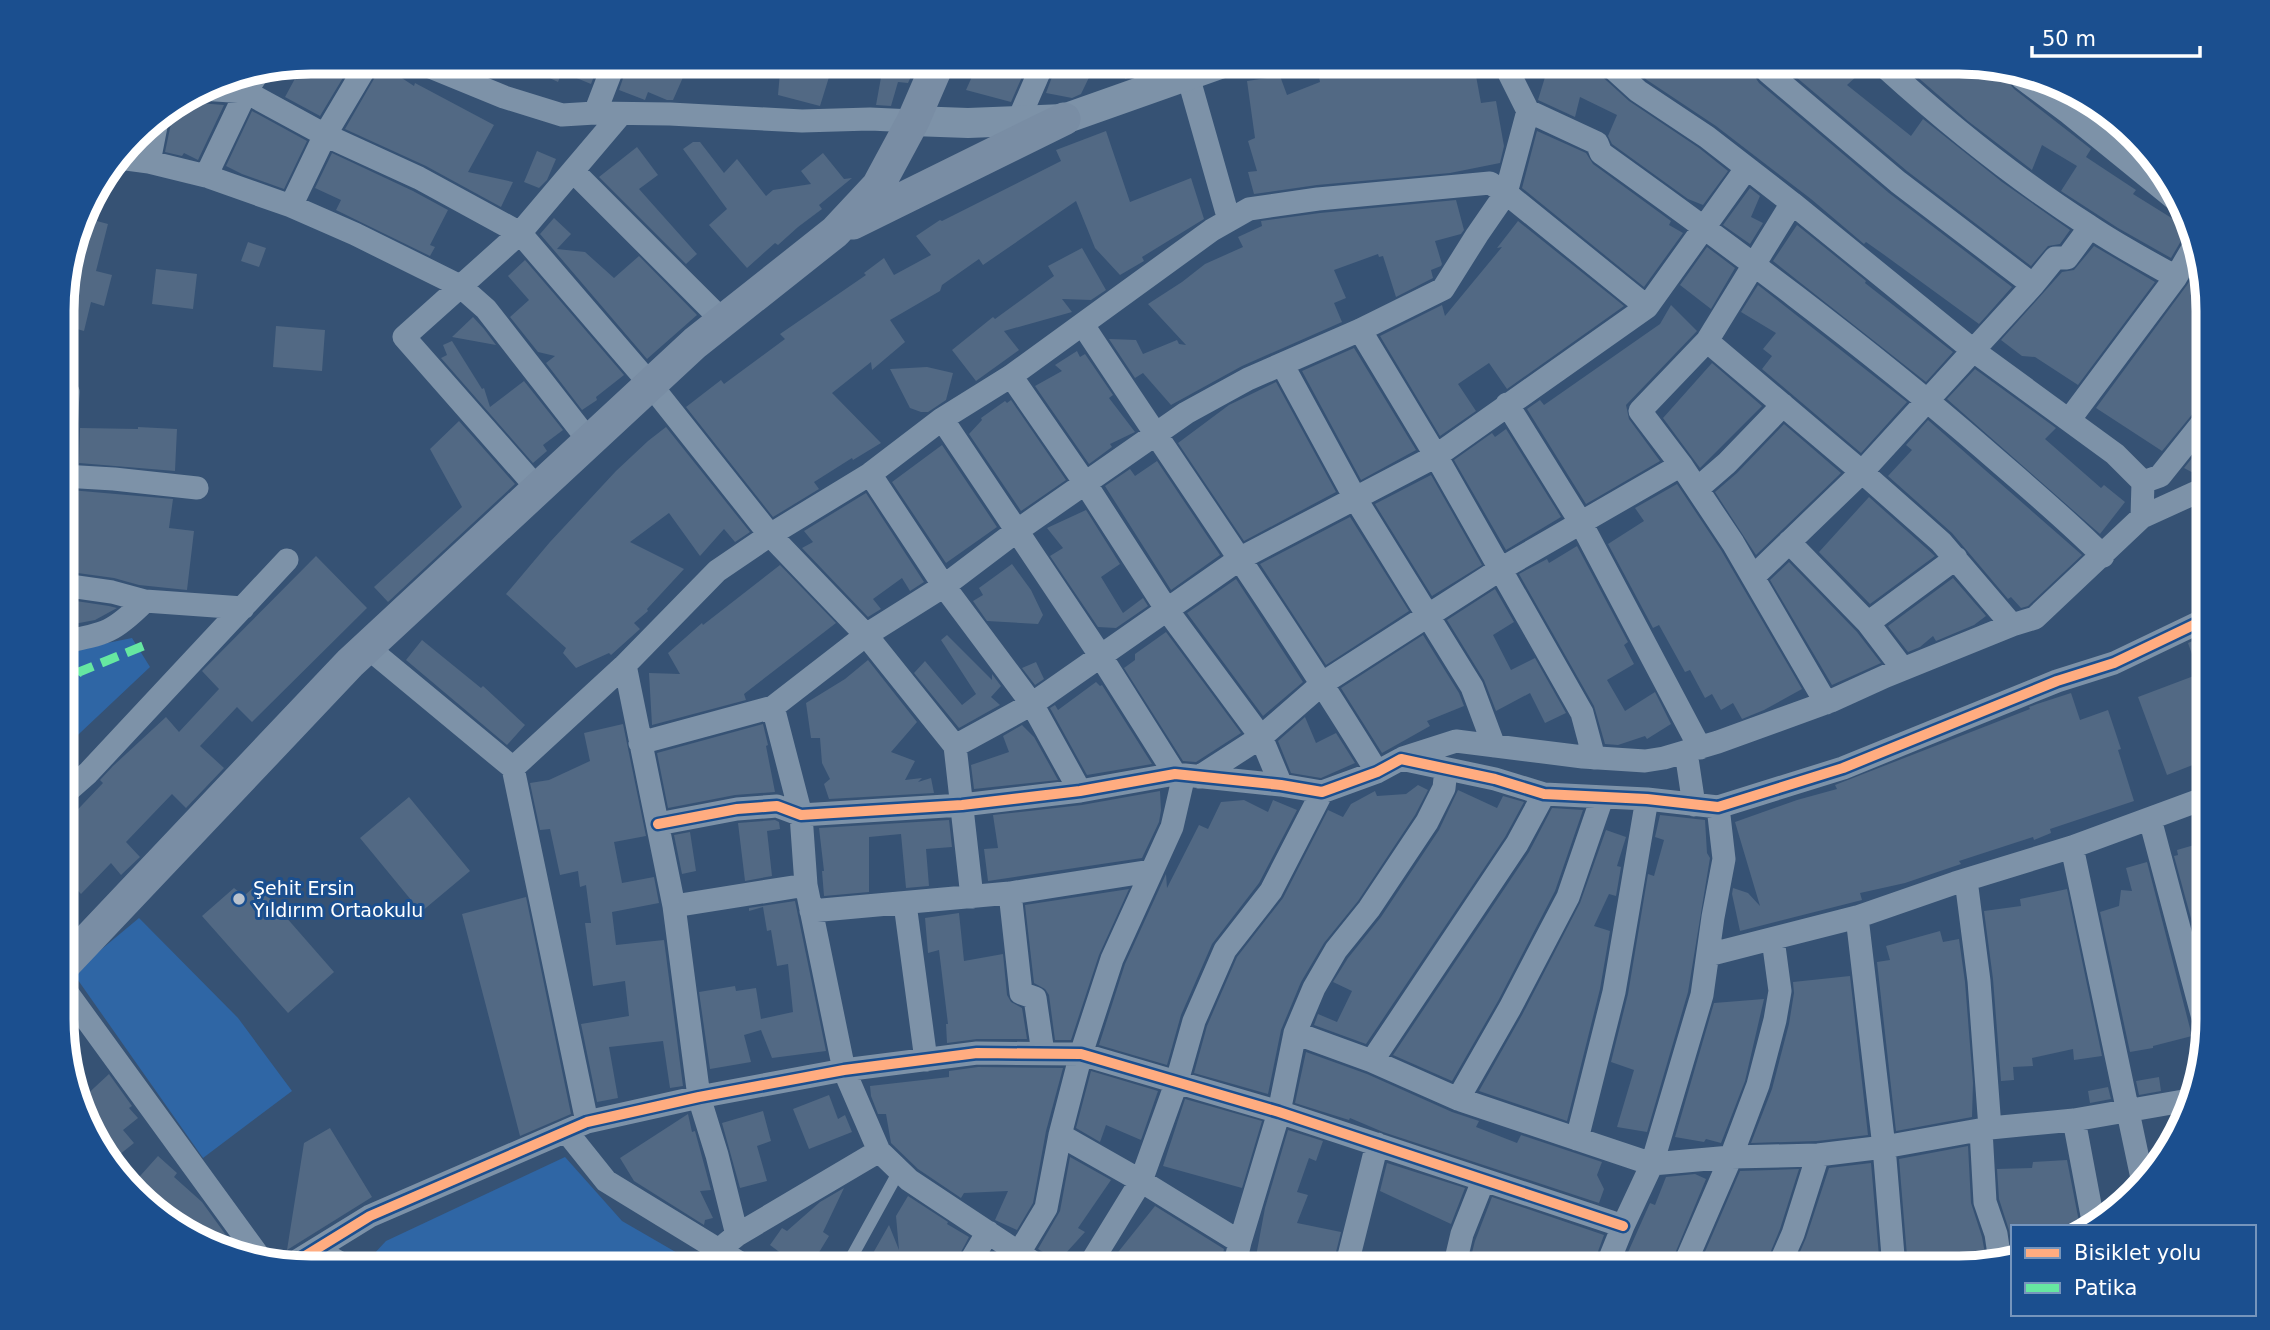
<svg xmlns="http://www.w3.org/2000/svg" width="2270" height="1330" viewBox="0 0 2270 1330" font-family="'DejaVu Sans',sans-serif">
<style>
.green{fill:#2f66a5}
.building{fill:#526984}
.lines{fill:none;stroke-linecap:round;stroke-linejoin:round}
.service{stroke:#7d92a8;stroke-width:12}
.minor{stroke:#7d92a8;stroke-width:23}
.tertiary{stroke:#7d92a8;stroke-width:30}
.secondary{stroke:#798da4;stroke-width:33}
.quiet{stroke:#66e7a1;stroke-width:9;stroke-dasharray:18 9;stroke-linecap:butt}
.cycleway-casing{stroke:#1b4f8f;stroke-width:15}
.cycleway{stroke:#ffac80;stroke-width:10}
.poi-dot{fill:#b9c2ce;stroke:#1b4f8f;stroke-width:2.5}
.labels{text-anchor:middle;stroke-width:6;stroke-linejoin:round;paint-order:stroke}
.poi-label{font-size:19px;fill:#fff;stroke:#1b4f8f;text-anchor:start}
.rim{fill:none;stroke:#fff;stroke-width:9}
</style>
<rect width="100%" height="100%" fill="#365274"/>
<path class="green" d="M132 638 150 667 63 749V652Z
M139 918 238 1018 292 1091 203 1158 73 973Z
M565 1157 622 1221 705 1269H390L372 1256 386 1241Z"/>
<path class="building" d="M310 61H353L320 116 285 97 304 62Z
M514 61H600L591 84 562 72 558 82Z
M629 61 660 73 665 61H675L688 66 673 100H667L648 92 645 100 619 90Z
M781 61H834L820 106 778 95Z
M884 61H918L908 83 898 82 891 106 876 105Z
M979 61H1029L1011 102 966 90Z
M1058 61H1097L1081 94 1072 98 1046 93Z
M1123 61H1175L1125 79Z
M1345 61H1448L1450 69 1474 65 1481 103 1496 101 1504 146 1500 163 1450 173 1317 185 1254 194 1248 172 1257 171 1248 141 1255 138 1247 81 1280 76 1287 95 1320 82 1317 67Z
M1555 61H1591L1596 71 1629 101 1699 148 1728 171 1703 205 1688 199 1612 144 1608 136 1617 115 1580 97 1575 117 1538 100 1549 64 1554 66Z
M1626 61H1741L1747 65 1759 83 1889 193 2012 287 1979 324 1883 254 1866 242 1864 244 1811 199 1716 126 1647 80Z
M1777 61H1868L1869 65 1847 85 1911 136 1923 119 2002 182 2070 230 2060 244 2048 246 2031 266 1907 171Z
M1899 61H1960L2009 74V83L2014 89 2091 149 2086 157 2136 190 2133 194 2186 227 2188 235 2181 241 2171 258 2118 228 2061 191 2077 166 2042 145 2032 170 1968 121Z
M382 65 414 86 415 83 494 125 468 172 513 182 501 207 426 166 345 129Z
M189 96 199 103 224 105 198 160 184 153 182 156 165 152 172 119 169 109Z
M252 111 307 141 284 189 242 174 226 166Z
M1106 131 1130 202 1191 178 1204 219 1142 257 1144 261 1120 275 1095 248 1076 201 983 265 979 259 942 285 940 291 890 320 905 342 872 370 871 362 832 393 881 443 853 460 852 458 814 482 819 489 773 517 686 407 721 380 724 384 785 339 780 334 866 275 864 273 884 258 894 275 931 255 916 236 940 220 942 221 1061 161 1056 150Z
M1537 131 1586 153 1593 164 1671 221 1669 225 1683 233 1644 287 1522 188Z
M693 142H700L724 173 737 159 766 196 773 190 811 184 801 171 823 153 844 179 852 178 819 205 822 209 798 227 778 245 775 243 747 268 709 225 727 209 683 149Z
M637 147 658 175 639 189 697 254 686 264 599 177Z
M537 151 556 159 547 180 539 188 524 182Z
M332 153 413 191 448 210 430 245 435 247 430 256 336 210 341 200 315 188Z
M1750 188 1760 196 1751 217 1763 223 1750 244 1723 225Z
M1456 200 1464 230 1461 234 1435 241 1442 264 1441 266 1431 270 1433 278 1396 297 1383 256 1379 257 1378 254 1334 270 1346 298 1334 303 1342 322 1242 366 1171 405 1143 373 1135 378 1109 339 1136 340 1143 354 1177 340 1179 344 1186 345 1148 304 1182 282 1205 264 1243 247 1238 237 1262 226 1261 221 1320 213Z
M82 217 108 224 96 271 112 275 104 306 91 302 84 331 63 325V278Z
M554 218 571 234 557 249 585 252 614 278 639 256 697 315 647 359 540 234Z
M1518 221 1624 306 1507 389 1489 363 1458 384 1476 411 1440 436 1380 336 1442 305 1445 316 1502 247 1497 248Z
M1797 225 1866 281 1865 283 1953 352 1926 382 1773 261Z
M248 242 266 248 259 267 241 261Z
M2094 246 2155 282 2078 385 2035 357 2022 356 2001 340 2062 272 2074 270Z
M1707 247 1735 268 1711 309 1680 285Z
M1082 248 1106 290 1091 300 1062 299 1072 312 1004 331 1019 350 976 381 952 350 993 317 995 319 1054 276 1048 266Z
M525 260 624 375 596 397 597 400 582 410 546 363 555 356 538 352 510 317 529 300 508 276Z
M2199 266 2208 293V395L2162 451 2096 408 2187 285Z
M156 269 197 274 193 309 152 304Z
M1758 285 1907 402 1861 453 1762 369 1772 356 1763 349 1776 333 1741 312Z
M1671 305 1697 331 1626 405 1629 419 1660 461 1586 504 1527 409 1540 400 1544 405 1660 324Z
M473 317 484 329 496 345 452 337Z
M276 326 325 330 322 371 273 367Z
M452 341 482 389 484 388 490 407 524 381 563 430 543 445 547 451 533 463 441 358 447 355 443 345Z
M1354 348 1416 450 1361 480 1302 371Z
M1077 351 1080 357 1085 354 1113 395 1109 398 1135 432 1110 444 1112 447 1089 464 1035 386 1062 371 1055 365Z
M1712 363 1762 406 1700 468 1663 418Z
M927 367 953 373 946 400 928 412H921L910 408 890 369Z
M1975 369 2056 428 2045 439 2101 488 2104 485 2125 502 2100 534 1947 399Z
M1276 382 1336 492 1244 541 1178 443 1229 405Z
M1011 400 1066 480 1021 511 969 434 982 420 981 418 1005 401 1007 403Z
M1928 420 2082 555 2028 606 2021 608 2011 597 2008 599 1952 533 1888 476 1912 450 1906 445Z
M459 421 515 484 388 602 374 587 462 507 430 449Z
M1784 424 1841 473 1756 555 1715 492 1737 473Z
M138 427 177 429 175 471 79 463 80 428 138 429Z
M666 427 750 532 735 542 724 529 700 556 669 513 630 542 684 569 647 609 648 611 634 623 640 629 611 655 609 653 576 668 563 653 566 648 506 594 550 542 616 471 648 441Z
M1506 429 1561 517 1506 550 1454 460 1492 433 1495 437Z
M2205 442 2208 444V473L2199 476 2184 468Z
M942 445 997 527 946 563 892 482Z
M1157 461 1220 555 1171 590 1105 486 1130 469 1135 476Z
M1431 475 1482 565 1432 596 1375 504Z
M1677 484 1721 550 1802 689 1764 710 1742 719 1733 703 1721 710 1712 694 1705 698 1690 670 1685 672 1659 625 1653 628 1608 544 1644 521 1635 508Z
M70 490 173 499 169 528 194 531 187 590 139 585 114 578 63 571V497L69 498Z
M866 493 924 582 910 591 902 578 873 599 881 609 868 617 802 548 813 542 804 531Z
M1869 497 1935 556 1870 604 1812 545 1819 552Z
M1086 510 1120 564 1101 577 1123 613 1143 598 1148 606 1116 628 1098 627 1050 556 1063 548 1047 528Z
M1350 517 1409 611 1326 665 1260 564Z
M1577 546 1628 642 1624 645 1634 664 1607 680 1625 711 1655 692 1671 724 1647 739 1645 736 1618 745 1605 744 1594 706 1519 574 1547 559 1549 563Z
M316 556 367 608 252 722 237 707 200 746 224 768 186 808 172 794 126 842 140 857 121 875 111 863 81 894 63 875V825L103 783 100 780 113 766 166 717 179 732 219 689 202 671Z
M1789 562 1857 632 1881 663 1832 685 1770 580Z
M1012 564 1031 590 1043 615 1038 624 987 621 973 601 983 595 979 588Z
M780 565 836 623 744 694 746 700 652 725 649 673 680 674 668 653 702 623 703 625Z
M1953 578 1986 616 1974 625 1936 641 1933 636 1920 647 1908 652 1888 626Z
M1236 579 1303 682 1263 716 1187 613Z
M1495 589 1514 622 1493 635 1511 670 1535 658 1566 713 1545 723 1530 693 1496 711 1484 680 1447 620Z
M63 599 109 606 117 608 95 620 74 624V621L63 620Z
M1166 632 1241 733 1196 762 1183 761 1124 668 1135 660V654Z
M2208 634V759L2167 775 2138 697 2199 674 2188 643Z
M947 635 992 680V674L1001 686 991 697 1000 705 959 728 914 673 925 661 962 705 976 694 941 640Z
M1423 635 1459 693 1464 706 1427 721 1430 726 1382 753 1341 688Z
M422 640 481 688 483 686 525 725 507 745 406 660Z
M868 660 917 722 891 752 915 761 905 780 922 778 918 782 931 778 934 793 829 799 824 784 830 779 822 763 820 738H811L806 703 845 679Z
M1036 662 1044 679 1035 685 1022 668Z
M1096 682 1100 686 1102 685 1152 764 1087 775 1050 708 1055 705 1058 710Z
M2071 693 2080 720 2108 710 2121 749 2118 750 2134 801 2050 829 2051 833 2034 840 2033 837 1959 861 1961 864 1905 883 1860 893 1862 900 1740 931 1732 894 1733 888 1748 893 1760 906 1735 822 1797 800 1837 789 1835 785 2030 709 2029 707 2037 704Z
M1305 717 1316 743 1336 733 1355 763 1321 778 1291 773 1278 741Z
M623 724 646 836 614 842 622 883 654 877 659 903 612 912 616 945 664 940 683 1086 670 1088 663 1041 609 1047 618 1098 597 1102 581 1024 629 1016 625 981 593 986 585 923H591L586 885 580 887 578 871 560 875 550 829 540 830 530 783 549 780 590 761 584 733Z
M763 724 768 745 766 746 775 792 735 795 668 808 657 753Z
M1022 725 1034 737 1058 780 974 789 971 765 1009 752 1003 736Z
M1418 785 1428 790 1415 815 1358 901 1324 943 1301 982 1281 1030 1268 1094 1194 1073 1207 1026 1237 957 1283 898 1328 810 1343 817 1351 804 1375 791 1377 796 1406 794Z
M1458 790 1497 808 1503 796 1524 802 1505 837 1366 1044 1314 1025 1318 1014 1337 1022 1352 991 1333 982 1348 958 1381 917 1439 830Z
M1160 791 1161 810 1159 822 1142 858 988 881 984 849 998 848 993 815 1082 805Z
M409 797 470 871 421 912 360 838Z
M1244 800 1268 812 1273 800 1297 810 1259 883 1212 944 1181 1015 1167 1065 1099 1045 1125 964 1166 874 1167 888 1199 825 1208 829 1221 802Z
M1552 808 1583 810 1555 891 1498 1001 1452 1081 1393 1055 1529 852Z
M1660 815 1705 820 1707 853 1710 858 1688 992 1647 1132 1617 1127 1634 1070 1611 1062 1628 994 1648 874 1654 876 1664 840 1655 837Z
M775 820 779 822 780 829 767 831 772 876 745 881 738 823Z
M949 820 952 847 926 849 929 886 906 888 901 834 869 837V892L824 896 822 871H824L819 828Z
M1606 830 1626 837 1617 866 1621 867 1616 896 1609 894 1594 926 1610 931 1600 989 1567 1121 1479 1091 1522 1015 1580 903Z
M690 832 696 871 682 874 674 835Z
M2208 841V965L2204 966 2174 856 2178 855 2177 850Z
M2147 862 2192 1036 2153 1046V1048L2130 1052 2100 912 2119 906 2121 890 2132 891 2126 868Z
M257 884 334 972 288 1013 202 916 234 888 244 896Z
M1129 889 1099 955 1071 1040H1055L1049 995 1045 989 1034 983 1025 905Z
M2067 889 2102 1056 2074 1060 2073 1049 2032 1058 2033 1066 2013 1067 2014 1080 2001 1081 1993 979 1984 911 2021 906 2020 899Z
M526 897 571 1114 520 1136 462 914Z
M795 901 826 1051 772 1058 761 1030 744 1035 751 1062 710 1069 699 992 735 986 736 991 756 988 761 1019 793 1012 788 964 777 966 771 930 767 931 763 907 749 911V908Z
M959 913 964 961 1003 954 1007 995 1011 1002 1022 1008 1027 1039H977L947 1043 946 1024H948L939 950 928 953 925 918Z
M1940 931 1943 942 1959 939 1965 982 1973 1083 1972 1117 1896 1131 1877 962 1890 960 1886 946Z
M1850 976 1868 1135 1817 1141 1751 1143 1772 1089 1789 1024 1794 993 1793 982Z
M1764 999 1745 1081 1721 1143 1706 1139 1704 1142 1675 1137 1714 1003Z
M1306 1052 1367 1074 1452 1112 1479 1121 1476 1127 1517 1143 1521 1135 1602 1162 1597 1175 1604 1189 1599 1203 1383 1132 1350 1118 1349 1120 1295 1103Z
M978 1067 1063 1068 1046 1131 1033 1203 1017 1230 995 1220 1008 1191 964 1193 961 1198 918 1169 891 1143 886 1114H878L871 1096 870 1086 949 1077V1071Z
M1091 1071 1158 1091 1141 1140 1106 1125 1100 1142 1076 1128Z
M109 1074 132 1106 129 1108 138 1118 123 1130 134 1143 109 1163 103 1158 81 1100Z
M2159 1077 2161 1091 2139 1095 2136 1081Z
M2108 1087 2111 1099 2090 1103 2088 1091Z
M829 1095 838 1119 845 1115 852 1132 809 1149 793 1109Z
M1185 1099 1262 1121 1242 1188 1163 1166Z
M763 1111 771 1141 757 1146 767 1181 740 1188 722 1123Z
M688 1114 692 1132 695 1131 711 1190 700 1191 713 1218 705 1220 704 1225 634 1181 620 1158Z
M330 1128 372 1197 287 1250 304 1143Z
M1288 1130 1323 1141 1316 1161 1309 1158 1297 1192 1308 1195 1297 1223 1341 1232 1332 1268H1248L1249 1264 1254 1267 1265 1208Z
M1968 1146 1971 1203 1982 1237 1987 1265 1976 1268H1908L1899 1159Z
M158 1156 177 1173 174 1177 202 1202 236 1249 185 1235 132 1185Z
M1070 1157 1111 1180 1078 1228 1085 1232 1056 1264 1051 1257 1038 1249 1060 1211Z
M2067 1160 2080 1227H2013V1252L2009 1230 1999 1199 1997 1169 2032 1168 2033 1162Z
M1387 1163 1465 1188 1451 1224 1380 1191Z
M1871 1163 1880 1268H1793L1806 1238 1829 1168Z
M1799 1169 1780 1229 1764 1268H1698L1740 1171Z
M1695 1174 1706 1179 1669 1268H1621L1650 1203 1655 1205 1666 1177Z
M844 1188 823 1232 829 1236 818 1254 836 1269H802L770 1245 782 1228 787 1231 820 1202Z
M908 1196 948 1222 947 1224 969 1237 952 1269H864L889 1225 899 1250 896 1216Z
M1492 1197 1604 1235 1592 1268H1468L1475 1241Z
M1155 1206 1224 1249 1220 1268 1122 1269 1111 1261Z
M990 1256 1010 1267 1012 1265 1017 1269H983Z"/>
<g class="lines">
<path class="service" d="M845 1269 899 1171"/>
<path class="minor" d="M416 61 504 97 562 115 595 113 670 114 802 121 870 119 913 121
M1605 61 1638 91 1707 137 1792 203 1974 351 2115 454 2143 482 2142 517
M1760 61 1768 72 1898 182 2033 285
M1882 61 1887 69C1950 126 2017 180 2089 226 2117 245 2147 261 2176 277
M1188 76 1229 220
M2022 78 2069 113 2176 200
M201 89 246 92 325 135 419 178 520 233 650 384 770 535 866 635 955 746 972 897
M1528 111 1597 143 1601 153C1732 247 1862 343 1984 449 2024 484 2065 518 2103 556
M595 113 615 61
M2069 113 2093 102
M1018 121 1044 61
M119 158 149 162 206 176 291 206 355 234 460 286 486 309 589 441
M149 162 158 116
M573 171 723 321
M206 176 246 92 259 71
M1792 203 1707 341 1640 411 1681 465 1733 543 1826 703
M291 206 325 135 369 61
M1083 325C1181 474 1284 620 1377 772
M1360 330 1436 456 1582 713 1594 758
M1707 341 1862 472 1941 542 2012 625
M1282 364 1355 498 1472 687 1494 746
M1011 376 1085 483 1167 610 1261 737 1281 785
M63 392H68L64 476
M1507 404 1581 523 1700 748
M942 419 1100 655 1175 774
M2069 420 2176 277 2193 248
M870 474 944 586 1032 704 1080 791
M63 476 114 479 197 488
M2143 482 2160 476 2208 416
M538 489 404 337 520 233 621 114
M1697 489 1727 463 1783 405
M1789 542 1868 623 1903 669
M1753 577 1862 472 2033 285 2055 258H2067L2090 227
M63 585 112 592 145 601 243 608
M1868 623 1956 558
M63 642C106 634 114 632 145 601
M367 647 513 768 587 1122
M625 665 674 906 699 1097 717 1155 737 1235
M773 707 801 815 806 885 844 1070 879 1151 909 1180 1043 1269
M640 743 773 707 866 635 944 586 1018 530 1186 413 1248 379 1360 330 1443 289 1477 235 1506 193 1528 111 1503 61
M955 746 1032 704 1241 558 1436 456 1647 307 1746 169
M1686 752 1694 805
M1403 758 1456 741 1583 757 1645 761 1664 758 1718 742 1831 701 1886 676 2012 625 2035 618 2142 517 2208 487
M513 768 625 665 717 571 770 535 870 474 942 419 1011 376 1212 230 1249 209 1318 199 1490 183 1506 193 1647 307
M1199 777 1261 737 1323 683 1499 570 1681 465
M63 795 88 773 287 560
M2150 819 2208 1037
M658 824 737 809 777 806 801 815 962 805 1080 791 1175 774 1281 785 1322 792 1377 772 1401 759 1495 779 1544 794 1647 799 1718 807 1843 768 2057 681 2114 663 2208 618
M2072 847 2142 1178
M1966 880 1979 981 1990 1128
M1010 893 1021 993 1035 998 1043 1053
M905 904 926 1060
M674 906 806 885
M811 911 1010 893 1151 871
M1857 917 1884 1147 1894 1268
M1708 955 1857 917 1955 883 2072 847 2208 797
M63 987 258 1255
M1295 1033 1372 1061 1458 1099 1652 1164 1731 1157 1818 1155 1884 1147 1990 1128 2074 1120 2189 1100
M1372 1061 1517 844 1544 794
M1458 1099 1510 1008 1568 897 1602 798
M2074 1120 2094 1226
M1981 1130 1985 1202 1996 1234 2000 1261
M566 1131 606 1181 750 1269
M1060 1135 1141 1181 1240 1242
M1577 1139 1614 992 1647 799
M726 1244 737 1235 879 1151
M317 1250 351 1269
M1020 1251 1046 1208 1060 1135 1081 1054 1112 959 1172 827 1184 775
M292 1264 370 1216 587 1122 699 1097 844 1070 977 1053 1081 1054 1279 1112 1623 1226
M1234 1268 1240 1242 1279 1112 1295 1033 1314 988 1336 950 1369 909 1427 822 1444 788 1446 769
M1346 1268 1377 1144
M1454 1268 1462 1234 1483 1181
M1606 1268 1623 1226 1652 1164 1702 995 1713 917 1724 859 1718 807
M1683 1268 1731 1157 1758 1085 1775 1020 1780 991 1773 939
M1778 1268 1793 1234 1818 1155
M966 1269 988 1232
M1087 1269 1141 1181 1177 1081 1194 1021 1225 950 1271 891 1322 792"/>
<path class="tertiary" d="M913 121 968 123 1064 119 1228 61"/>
<path class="secondary" d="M853 223 1064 119
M63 966 350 663 695 343 835 232 878 186 913 121 939 61"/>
<path class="quiet" d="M63 726C70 706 65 690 79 672L148 644"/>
<defs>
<path id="cycleway" d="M658 824 737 809 777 806 801 815 962 805 1080 791 1175 774 1281 785 1322 792 1377 772 1401 759 1495 779 1544 794 1647 799 1718 807 1843 768 2057 681 2114 663 2208 618
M292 1264 370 1216 587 1122 699 1097 844 1070 977 1053 1081 1054 1279 1112 1623 1226"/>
</defs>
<use href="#cycleway" class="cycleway-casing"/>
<use href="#cycleway" class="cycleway"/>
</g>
<circle class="poi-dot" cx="239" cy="899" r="7"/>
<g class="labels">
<g class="poi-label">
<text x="253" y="895">Şehit Ersin<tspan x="253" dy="22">Yıldırım Ortaokulu</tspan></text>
</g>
</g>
<path d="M0 0H2270V1330H0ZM311 74H1959A237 237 0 0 1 2196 311V1019A237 237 0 0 1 1959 1256H311A237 237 0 0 1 74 1019V311A237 237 0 0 1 311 74Z" fill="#1b4f8f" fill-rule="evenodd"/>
<path class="rim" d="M311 74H1959A237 237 0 0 1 2196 311V1019A237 237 0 0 1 1959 1256H311A237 237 0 0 1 74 1019V311A237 237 0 0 1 311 74Z"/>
<rect x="2011" y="1225" width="245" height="91" fill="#1b4f8f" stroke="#7695bc" stroke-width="2"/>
<rect x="2025" y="1248" width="35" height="10" fill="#ffac80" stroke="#7695bc" stroke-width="2"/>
<text x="2074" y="1260" font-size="21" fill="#ffffff">Bisiklet yolu</text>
<rect x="2025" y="1283" width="35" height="10" fill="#66e7a1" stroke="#7695bc" stroke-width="2"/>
<text x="2074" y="1295" font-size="21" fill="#ffffff">Patika</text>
<path d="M2032 46v10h168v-10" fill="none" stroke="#ffffff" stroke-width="3.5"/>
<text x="2042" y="46" font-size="21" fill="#ffffff" stroke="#1b4f8f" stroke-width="5" paint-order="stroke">50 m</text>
</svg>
